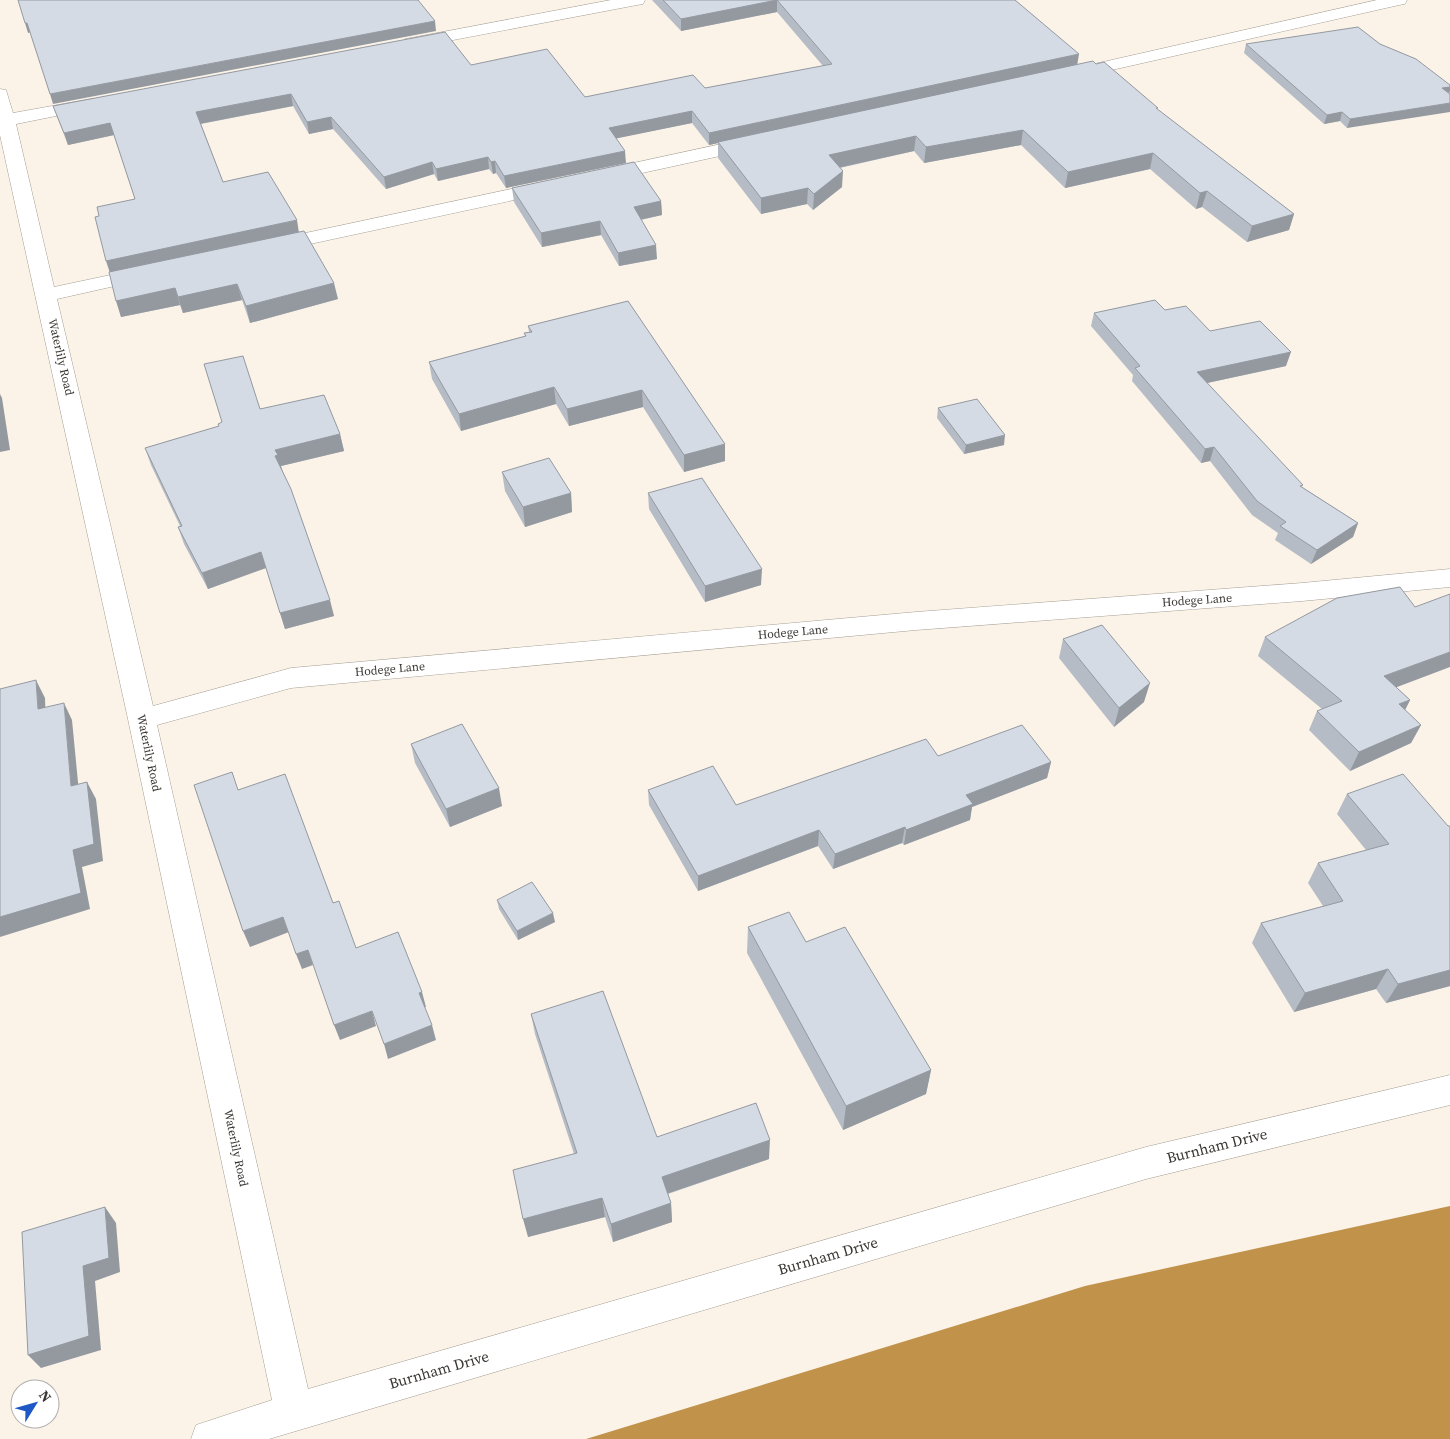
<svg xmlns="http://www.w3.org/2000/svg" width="1450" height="1439" viewBox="0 0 1450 1439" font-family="'Source Serif 4',serif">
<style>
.water{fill:#c1924a}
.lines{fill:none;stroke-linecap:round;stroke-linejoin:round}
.minor-casing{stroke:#a59e94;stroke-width:1}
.minor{fill:#fff;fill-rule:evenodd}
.wall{fill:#b6bcc5}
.shaded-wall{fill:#9499a0}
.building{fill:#d4dbe5;stroke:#9499a0}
.labels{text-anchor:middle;stroke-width:4;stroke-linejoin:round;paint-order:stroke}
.street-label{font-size:12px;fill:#3a3733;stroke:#fff}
.near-street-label{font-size:15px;fill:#3a3733;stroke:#fff}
</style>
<rect width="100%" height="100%" fill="#fbf3e8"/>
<path class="water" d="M1450 1206V1439H586L1085 1286Z"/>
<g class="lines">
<defs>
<path id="minor" d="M611 0H645L643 4 637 5 411 48 405 47 402 43 405 39 411 38Z
M1377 0H1407L1405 4 1399 5 1072 79 1066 78 1063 74 1066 70 1072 69Z
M0 89 6 90 13 113 91 99 97 100 100 104 97 108 91 109 16 124 54 287 148 267 155 269 158 273 155 277 57 299 153 706 291 668 916 612 1302 583 1450 569V587L1302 601 916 630 291 688 157 725 308 1389 1146 1147 1450 1075V1105L1146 1179 269 1439H191L196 1425 272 1400 128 719 0 135Z
M754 137 761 139 763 143 761 147 601 182 594 180 591 176 594 172 601 170Z
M549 181 556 183 559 187 556 191 273 252 266 250 263 246 266 242 273 240Z"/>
</defs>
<use href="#minor" class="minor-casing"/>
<use href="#minor" class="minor"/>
</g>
<path class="wall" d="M652 0H1015L1077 64 1158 110 1294 214 1289 230 1247 242 1202 207 1196 209 1150 169 1065 188 1021 145 924 163 914 151 840 168 842 187 813 210 807 204 761 214 718 158V143L709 145 692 123 616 138 626 163 506 188 496 173 493 174 489 169 438 181 434 174 386 189 333 129 309 134 293 106 201 124 223 182 299 232 338 299 250 323 242 300 183 313 180 305 121 317 110 272 99 216 135 199 114 135 68 145 53 106 471 65 585 97 705 88 823 66 777 12 681 31Z
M1246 44H1380L1450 85V91L1449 93 1347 128 1340 121 1324 124 1244 53Z
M512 188 661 201 662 215 641 220 657 259 619 266 601 235 542 247 514 202Z
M628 301 725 461 684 472 643 407 569 426 556 404 461 431 432 379 429 362 525 336 524 333 529 332 528 326Z
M1165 310 1286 366 1207 383 1302 487 1358 523 1353 537 1311 564 1275 540 1278 533 1252 515 1210 461 1201 463 1132 381 1133 375 1091 326 1094 313Z
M938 408 1004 445 964 454 937 418Z
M260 409 340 434 344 451 281 466 334 616 285 629 266 568 208 589 184 544 178 527 180 526 151 465 145 448 219 426Z
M502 472 571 493 572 512 525 527 505 491Z
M648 493 761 585 705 602 649 509Z
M1265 637 1396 687 1410 700 1405 710 1421 725 1411 743 1350 771 1309 730 1317 711 1322 709 1258 656Z
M1063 639 1144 702 1114 727 1059 658Z
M411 744 502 806 450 827 415 763Z
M938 756 1051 762 1047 778 972 807 970 820 904 845 902 843 833 869 818 846 698 891 649 805 648 790 736 805Z
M1347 794 1448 826H1450V986L1386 1003 1376 989 1294 1012 1252 943 1261 923 1323 906 1308 883 1318 863 1366 850 1337 814Z
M497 900 555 922 518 940 499 909Z
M748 927 806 942 931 1070 926 1094 843 1130 747 953Z
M531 1014 657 1137 769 1159 668 1194 671 1203 672 1222 613 1242 605 1217 528 1237 574 1154 535 1034Z"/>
<path class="shaded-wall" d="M777 0V12L681 31V19Z
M435 21 436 31 53 104 50 94Z
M25 23H27L31 32 28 33Z
M1079 54 1077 66 709 145V133Z
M1450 87V91L1448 96 1442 88Z
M291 94 293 106 199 124 196 112Z
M1450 103V112L1347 128 1350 119Z
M692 111V123L609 140V128Z
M1342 112 1340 121 1324 124 1327 115Z
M331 117 333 129 309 134 307 122Z
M110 123 114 135 68 145 64 133Z
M1023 130 1021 145 924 163 926 147Z
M916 136 914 151 828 170 829 155Z
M625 151 626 163 506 188 504 176Z
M1153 153 1150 169 1065 188 1068 172Z
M488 157 489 169 438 181 436 169Z
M495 161 496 173 493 174 491 162Z
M432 162 434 174 386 189 384 177Z
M843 171 842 187 813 210 814 194Z
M808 188 807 204 761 214V198Z
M1207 191 1202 207 1196 209 1200 193Z
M661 201 662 215 634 221V207Z
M1294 214 1289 230 1247 242 1252 226Z
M297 220 299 233 110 273 106 261Z
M600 221 601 235 542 247 541 233Z
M656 245 657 259 619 266 618 253Z
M334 283 338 299 250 323 246 306Z
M237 284 242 300 183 313 178 297Z
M175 288 180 305 121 317 116 301Z
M1291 352 1286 366 1193 386 1197 372Z
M554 387 556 404 461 431 459 414Z
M642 390 643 407 569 426 567 409Z
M0 394 2 398 10 450 0 452Z
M340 434 344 451 281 466 282 472 275 456V450Z
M1005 435 1004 445 964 454 966 445Z
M725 444V461L684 472V455Z
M1214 447 1210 461 1201 463 1205 449Z
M571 493 572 512 525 527 523 507Z
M1358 523 1353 537 1311 564 1317 550Z
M261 552 266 568 208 589 202 573Z
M762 569 761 585 705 602V586Z
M330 600 334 616 285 629 280 613Z
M1450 652V667L1376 695 1384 676Z
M36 680 45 698 46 726 38 709Z
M1150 683 1144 702 1114 727 1119 708Z
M1410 700 1401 718 1399 704Z
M64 703 72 720 80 803 71 786Z
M1421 725 1411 743 1350 771 1359 752Z
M1051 762 1047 778 972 807 970 820 904 845 906 830 966 795Z
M87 782 96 799 103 861 82 867 90 909 0 937V917L73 850Z
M499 788 502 806 450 827 446 809Z
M905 827 902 843 833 869 835 854Z
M819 830 818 846 698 891V876Z
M553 913 555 922 518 940 517 931Z
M283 917 289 932 250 947 243 931Z
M308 950 313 965 302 969 296 954Z
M1388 969 1376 989 1294 1012 1305 993Z
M1450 970V986L1386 1003 1398 984Z
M422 992 426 1007 423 1008 419 993Z
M372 1011 376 1026 340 1040 334 1025Z
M432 1025 436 1040 388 1059 384 1044Z
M931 1070 926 1094 843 1130 846 1106Z
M770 1140 769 1159 663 1195 662 1177Z
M602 1198 605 1217 528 1237 523 1219Z
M671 1203 672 1222 613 1242 611 1224Z
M105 1207 116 1223 120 1272 95 1281 101 1350 41 1368 28 1355 83 1266Z"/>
<path class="building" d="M18 0H418L435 21 50 94 27 23H25Z
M663 0H1015L1079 54 709 133 692 111 609 128 625 151 504 176 495 161 491 162 488 157 436 169 432 162 384 177 331 117 307 122 291 94 196 112 223 182 268 172 297 220 106 261 95 217 99 216 97 207 135 199 110 123 64 133 53 106 445 32 471 65 547 49 585 97 693 75 705 88 832 64 777 0 681 19Z
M1358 27 1380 44 1416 59 1450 85V87L1442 88 1450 94V103L1350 119 1342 112 1327 115 1246 44Z
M1093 61 1096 64 1104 62 1158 108H1156L1294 214 1252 226 1207 191 1200 193 1153 153 1068 172 1023 130 926 147 916 136 829 155 843 171 814 194 808 188 761 198 718 142Z
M634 162 661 201 634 207 656 245 618 253 600 221 541 233 512 188Z
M304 231 334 283 246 306 237 284 178 297 175 288 116 301 109 272Z
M1155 300 1165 310 1186 306 1210 331 1260 321 1291 352 1197 372 1303 485 1300 486 1358 523 1317 550 1280 526 1286 522 1257 501 1214 447 1205 449 1135 368 1140 366 1094 313Z
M628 301 725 444 684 455 642 390 567 409 554 387 459 414 429 362 526 336 524 333 532 332 528 326Z
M243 356 260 409 324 395 340 434 275 450 278 455 275 456 291 489 330 600 280 613 261 552 202 573 178 527 182 526 145 448 219 426 218 424 222 422 204 364Z
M977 399 1005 435 966 445 938 408Z
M549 458 571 493 523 507 502 472Z
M702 478 762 569 705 586 648 493Z
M1400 587 1415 607 1450 594V652L1384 676 1410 700 1399 704 1421 725 1359 752 1317 711 1342 701 1265 637 1337 598Z
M1102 625 1150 683 1119 708 1063 639Z
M36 680 38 709 64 703 71 786 87 782 94 844 73 850 81 893 0 917V689Z
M462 724 499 788 446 809 411 744Z
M1022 725 1051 762 966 795 973 804 906 830 905 827 835 854 819 830 698 876 648 790 713 766 736 805 926 739 938 756Z
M232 772 238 790 285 774 333 903 339 901 356 948 398 932 422 992 419 993 432 1025 384 1044 372 1011 334 1025 308 950 296 954 283 917 243 931 194 785Z
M1403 774 1448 826H1450V970L1398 984 1388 969 1305 993 1261 923 1343 901 1318 863 1389 844 1347 794Z
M532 882 553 913 517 931 497 900Z
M789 912 806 942 845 927 931 1070 846 1106 748 927Z
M603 991 657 1137 756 1103 770 1140 662 1177 671 1203 611 1224 602 1198 523 1219 513 1170 577 1153 531 1014Z
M105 1207 109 1258 83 1266 89 1336 28 1355 22 1232Z"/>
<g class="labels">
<g class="street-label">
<text transform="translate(61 357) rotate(77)" y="4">Waterlily Road</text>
<text transform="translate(1197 600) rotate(-4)" y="4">Hodege Lane</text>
<text transform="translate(793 632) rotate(-5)" y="4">Hodege Lane</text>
<text transform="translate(390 669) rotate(-5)" y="4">Hodege Lane</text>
<text transform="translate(149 753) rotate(78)" y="4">Waterlily Road</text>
<text transform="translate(236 1148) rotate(78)" y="4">Waterlily Road</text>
</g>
<g class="near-street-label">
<text transform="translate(1217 1146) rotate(-14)" y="5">Burnham Drive</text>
<text transform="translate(828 1256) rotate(-16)" y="5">Burnham Drive</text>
<text transform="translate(439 1370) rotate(-16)" y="5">Burnham Drive</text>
</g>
</g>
<g transform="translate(35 1404) rotate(53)"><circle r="24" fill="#ffffff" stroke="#b0afad"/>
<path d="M0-4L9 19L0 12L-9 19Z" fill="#1e58c4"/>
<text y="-8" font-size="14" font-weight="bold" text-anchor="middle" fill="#3a3733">N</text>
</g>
</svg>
